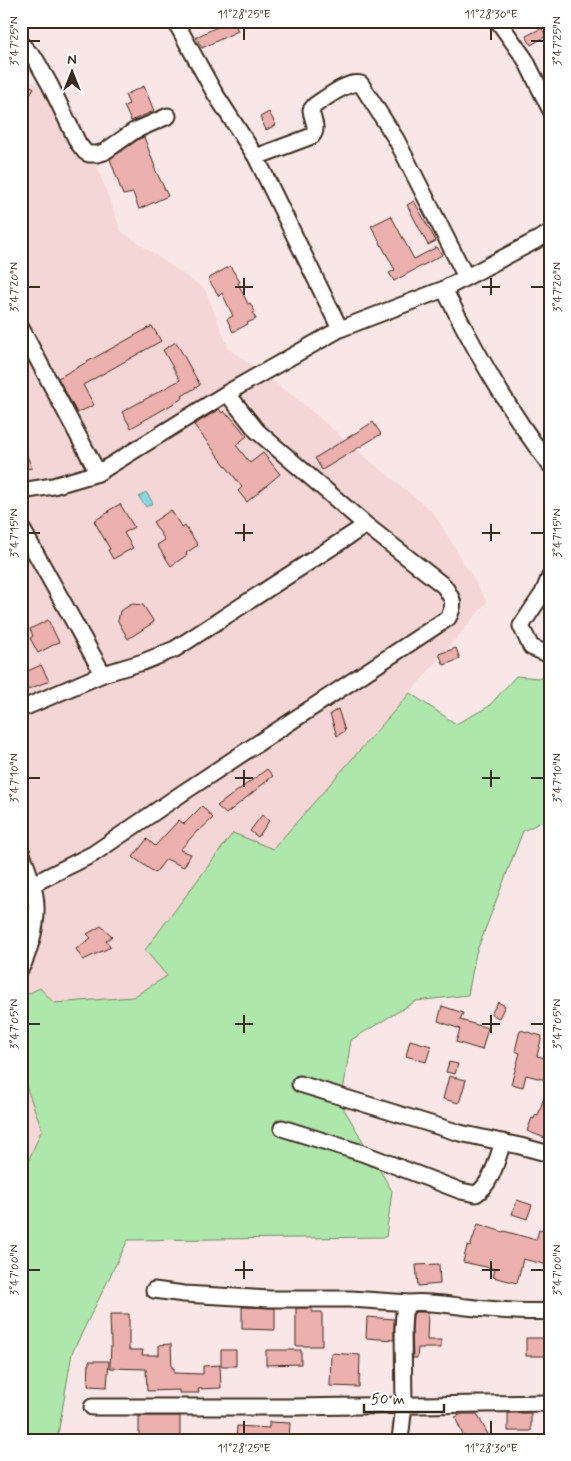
<svg xmlns="http://www.w3.org/2000/svg" width="571" height="1461" viewBox="0 0 571 1461" font-family="Mynerve,sans-serif">
<style>
.built{fill:#f5d6d6}
.green{fill:#ade7ab;stroke:#748864}
.water{fill:#87d9de;stroke:#699391}
.building{fill:#ecb0ae;stroke:#3b2a1e}
.lines{fill:none;stroke-linecap:round;stroke-linejoin:round}
.minor-casing{stroke:#3b2a1e;stroke-width:19}
.minor{stroke:#fff;stroke-width:15}
.ticks{fill:none;stroke:#3b2a1e;stroke-width:2}
.neatline{fill:none;stroke:#3b2a1e;stroke-width:2}
.ticks-label{font-size:12px;text-anchor:middle;fill:#3b2a1e}
</style>
<rect width="100%" height="100%" fill="#f9e7e7"/>
<filter id="ink" filterUnits="userSpaceOnUse"><feTurbulence type="fractalNoise" baseFrequency=".02" numOctaves="2"/><feDisplacementMap in="SourceGraphic" scale="10" xChannelSelector="R" yChannelSelector="G"/><feConvolveMatrix kernelMatrix="1 2 1 2 8 2 1 2 1" color-interpolation-filters="sRGB"/></filter>
<g filter="url(#ink)">
<path class="built" d="M21 74 77 112 121 231 205 289 229 349 300 401 358 451 434 513 487 602 410 693 273 849 168 975 133 997 54 1003 40 988 21 997Z
M21 1073 42 1129 21 1178Z"/>
<path class="green" d="M516 676 550 679V818L523 831 476 953 468 995 416 1001 351 1040 341 1104 392 1191 386 1237 128 1240 72 1353 57 1440H21V1178L42 1129 21 1073V997L40 988 54 1003 133 997 167 976 145 950 233 833 273 849 410 693 456 724 488 707Z"/>
<path class="water" d="M146 492 153 503 146 507 139 497Z"/>
<path class="building" d="M230 21H234L238 31 202 48 196 37Z
M542 28 546 36 531 45 526 36Z
M21 80 34 88 21 108Z
M144 86 154 111 131 121 124 106 129 104 125 95Z
M269 112 276 125 266 130 260 117Z
M144 137 155 167H154L168 196 139 209 133 193 123 195 110 159 139 139Z
M414 201 436 241 428 245 407 205Z
M391 216 414 259 437 247 442 255 394 281 389 273 395 270 371 226Z
M230 266 240 282 238 283 248 304 250 303 255 312 253 313 256 319 247 323 248 324 233 332 227 319 233 316 222 293 219 296 208 279Z
M152 326 161 341 83 385 94 405 77 413 58 378Z
M176 342 200 385 182 396 183 398 131 428 122 412 180 380 163 350Z
M219 409 222 413 224 411 228 416 229 415 247 436 236 445 250 463 263 453 280 474 247 502 238 491 242 487 194 425Z
M373 422 381 434 322 470 315 458Z
M21 441 32 468 21 470Z
M120 504 134 527 124 533 133 548 113 559 108 550 110 549 94 521 109 512 108 511Z
M171 510 182 528 185 526 198 545 186 553 187 555 171 566 157 545 165 540 153 522Z
M132 604 143 605 154 622 128 639 118 621 120 611Z
M48 620 59 642 38 653 30 638 33 636 30 629Z
M456 648 460 659 444 665 439 654Z
M41 665 49 681 21 692V674Z
M338 709 345 731 337 736 330 714Z
M267 769 273 776 226 814 217 806Z
M202 806 213 818 199 831 198 830 180 850 191 854 184 867 166 859 155 873 133 857 147 839 155 846 179 820 184 824Z
M262 815 269 821 258 837 250 831Z
M101 926 112 936 106 941 111 947 83 960 76 949 91 938 87 934Z
M498 1002 505 1006 499 1018 491 1014Z
M442 1006 463 1013 460 1020 488 1028 482 1050 456 1042 460 1029 438 1021Z
M520 1030 542 1036 537 1056 550 1059V1081L526 1075 523 1087 511 1084 520 1053 515 1051Z
M410 1040 431 1046 426 1062 406 1056Z
M449 1062 458 1064 455 1074 446 1072Z
M449 1076 466 1080 459 1103 443 1099Z
M543 1100 550 1102V1140L527 1131 532 1118 534 1119 535 1115 538 1116Z
M517 1200 532 1205 527 1219 512 1214Z
M478 1224 503 1232 504 1231 536 1240 539 1230 550 1232V1257L548 1265 523 1259 517 1283 493 1277 495 1269 463 1262 467 1246 470 1247Z
M439 1264 440 1284 418 1286 416 1265Z
M242 1307 275 1308V1330L242 1329Z
M296 1308H312V1312H322V1346H296Z
M415 1312H428L427 1340H441V1348H418L417 1358H413L412 1329 413 1315Z
M110 1314H129V1350H143L142 1355H159V1345L171 1344 172 1368H174V1373L203 1374V1366L220 1365 221 1388 198 1389 199 1393H179V1390L147 1391 146 1369 110 1368 111 1344Z
M367 1317 394 1319V1340L366 1338Z
M526 1338H550V1356H526Z
M221 1350H236V1366H221Z
M266 1350H301V1364L266 1365Z
M331 1353 360 1355 359 1387 330 1386Z
M89 1361H109L107 1387 88 1386Z
M508 1413H531V1431H508Z
M462 1414H477L491 1440H465L455 1417Z
M139 1416H180V1438L139 1439Z
M269 1422 290 1423 289 1440H236L237 1426 269 1428Z"/>
<g class="lines">
<defs>
<path id="minor" d="M175 21 214 92 256 157 340 329
M498 21 525 59 550 109
M21 44 36 60 50 85 78 143 85 152 89 154H97L104 152 134 131 168 116
M256 157 312 136C319 128 312 120 311 110L315 105C326 98 348 80 361 84L396 139 466 277
M444 289C475 350 508 410 550 465
M21 328 98 473
M21 491 53 486 98 473 227 393 340 329 444 289 550 233
M21 527 103 674
M550 576 543 593 521 626 531 647 550 655
M21 709 103 674 143 662 175 649 366 525
M21 851C34 886 42 905 31 942 28 951 26 960 21 968
M21 885 33 884 93 854 184 792 448 618C456 604 453 599 444 586L366 525 257 431 227 393
M300 1084 460 1133 520 1146 550 1154
M282 1128 362 1153 461 1191 476 1194C492 1184 497 1159 503 1142
M154 1290 184 1294 270 1299H351L409 1303
M92 1407H293L550 1403
M400 1440 404 1405 403 1329 404 1312 409 1303C428 1301 448 1305 467 1307 494 1310 523 1313 550 1311"/>
</defs>
<use href="#minor" class="minor-casing"/>
<use href="#minor" class="minor"/>
</g>
</g>
<path class="ticks" d="M244 28V40M491 28V40M28 41H40M531 41H544M244 278V295M491 278V295M28 287H40M235 287H253M482 287H500M531 287H544M244 524V541M491 524V541M28 533H40M235 533H253M482 533H500M531 533H544M244 770V787M491 770V787M28 778H40M235 778H253M482 778H500M531 778H544M244 1015V1033M491 1015V1033M28 1024H40M235 1024H253M482 1024H500M531 1024H544M244 1261V1279M491 1261V1279M28 1270H40M235 1270H253M482 1270H500M531 1270H544M244 1421V1434M491 1421V1434"/>
<rect width="571" height="1461" fill="none" stroke="#fff" stroke-width="55"/>
<g transform="translate(72 72)" stroke="#ffffff" stroke-width="4" paint-order="stroke">
<path d="M0-4L9 19L0 12L-9 19Z" fill="#3b2a1e"/>
<text y="-8" font-size="14" font-weight="bold" text-anchor="middle" fill="#3b2a1e">N</text>
</g>
<path d="M364 1404v8h80v-8" fill="none" stroke="#3b2a1e" stroke-width="2.5"/>
<text x="371" y="1404" font-size="15" fill="#3b2a1e" stroke="#ffffff" stroke-width="4" paint-order="stroke">50 m</text>
<rect x="28" y="28" width="516" height="1406" class="neatline"/>
<g class="ticks-label">
<text x="244" y="18">11°28'25"E</text>
<text x="491" y="18">11°28'30"E</text>
<text transform="translate(14 41) rotate(-90)" y="4">3°47'25"N</text>
<text transform="translate(557 41) rotate(-90)" y="4">3°47'25"N</text>
<text transform="translate(14 287) rotate(-90)" y="4">3°47'20"N</text>
<text transform="translate(557 287) rotate(-90)" y="4">3°47'20"N</text>
<text transform="translate(14 533) rotate(-90)" y="4">3°47'15"N</text>
<text transform="translate(557 533) rotate(-90)" y="4">3°47'15"N</text>
<text transform="translate(14 778) rotate(-90)" y="4">3°47'10"N</text>
<text transform="translate(557 778) rotate(-90)" y="4">3°47'10"N</text>
<text transform="translate(14 1024) rotate(-90)" y="4">3°47'05"N</text>
<text transform="translate(557 1024) rotate(-90)" y="4">3°47'05"N</text>
<text transform="translate(14 1270) rotate(-90)" y="4">3°47'00"N</text>
<text transform="translate(557 1270) rotate(-90)" y="4">3°47'00"N</text>
<text x="244" y="1452">11°28'25"E</text>
<text x="491" y="1452">11°28'30"E</text>
</g>
</svg>
